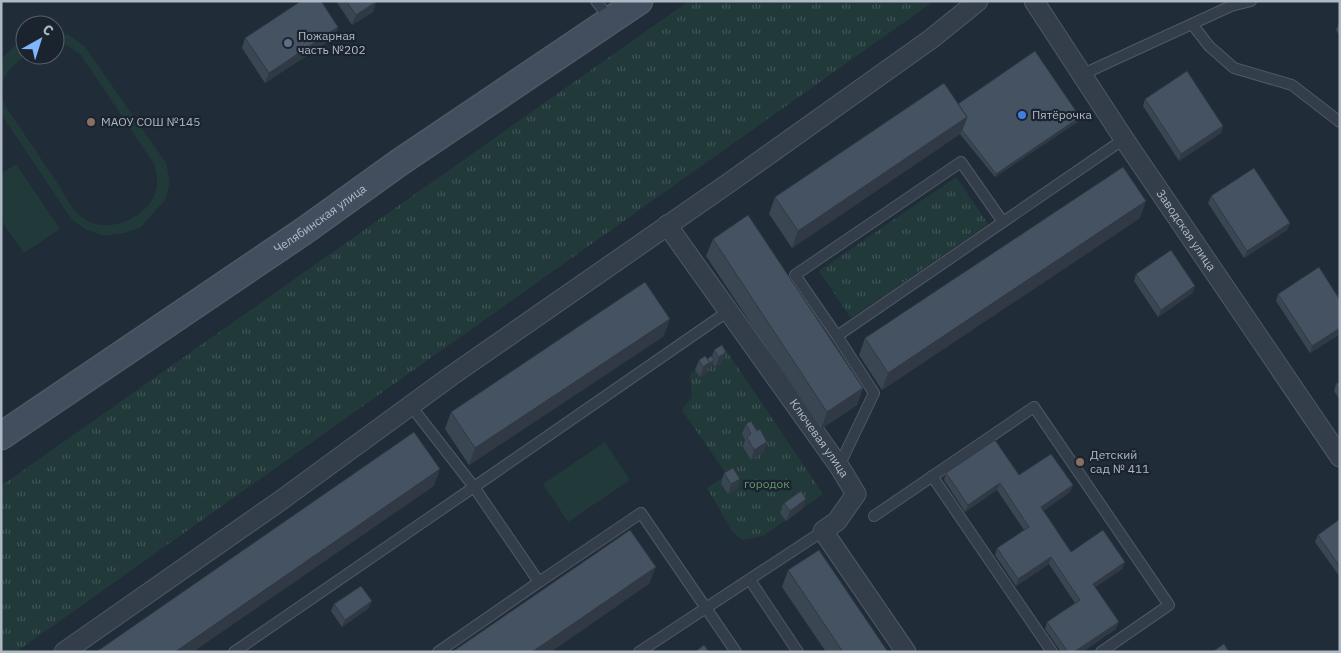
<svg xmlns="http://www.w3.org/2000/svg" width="1341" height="653" viewBox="0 0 1341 653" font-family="'IBM Plex Sans',sans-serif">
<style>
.grass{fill:url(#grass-tufts)}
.pitch{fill:#22393a}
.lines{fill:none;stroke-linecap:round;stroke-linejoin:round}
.lane-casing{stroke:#4f5964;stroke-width:12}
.street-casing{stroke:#4f5964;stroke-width:21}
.secondary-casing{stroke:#4f5964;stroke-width:29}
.lane{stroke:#343e4a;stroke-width:10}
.street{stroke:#343e4a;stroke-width:19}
.secondary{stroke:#424e5d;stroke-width:26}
.wall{fill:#3a4753}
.shaded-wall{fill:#303944}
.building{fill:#445261;stroke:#303944}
.service-dot{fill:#5c6f8a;stroke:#1a232e;stroke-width:2}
.shop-dot{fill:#3f7fe0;stroke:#1a232e;stroke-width:2}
.education-dot{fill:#8d6e63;stroke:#1a232e;stroke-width:2}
.labels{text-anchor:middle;stroke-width:4.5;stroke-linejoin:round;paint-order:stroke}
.poi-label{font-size:12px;fill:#afb9c6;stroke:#1a232e;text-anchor:start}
.street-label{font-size:12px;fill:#afb9c6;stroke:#1a232e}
.park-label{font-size:12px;fill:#65976e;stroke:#1a232e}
</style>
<defs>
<pattern id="grass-tufts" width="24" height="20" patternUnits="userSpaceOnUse" patternTransform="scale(1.25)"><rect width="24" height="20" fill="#22393a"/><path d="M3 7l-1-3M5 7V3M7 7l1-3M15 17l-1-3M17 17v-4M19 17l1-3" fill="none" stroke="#405455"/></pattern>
</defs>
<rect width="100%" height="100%" fill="#202d39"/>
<path class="grass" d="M689 1H934L16 652H1V486Z
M956 177 988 224 851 318 819 271Z
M726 350 823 494 763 536 742 540 732 531 707 488 727 475 682 410 692 397 690 374Z"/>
<path class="pitch" d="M55 33 69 35 85 47 166 163 170 182 165 200 141 227 125 233 104 236 87 230 72 220 1 114V91L4 104C23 132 41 159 60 187 65 195 71 209 79 215 98 231 123 227 141 212 158 197 160 185 154 164L81 55C73 49 66 43 55 44Z
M25 39 26 55C12 66 5 71 1 89V59L18 43Z
M16 164 60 229 24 253 1 220V174Z
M605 442 630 480 568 522 543 484Z"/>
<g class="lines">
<defs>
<path id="lane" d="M596 1 611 20
M1192 24 1209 46 1234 68 1292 85 1340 122
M1081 75 1231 6 1251 1
M1003 222 837 336 795 275 961 162 1003 222 1124 139
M837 336 874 393 839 466
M411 406 474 487 727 312
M932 476 1052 652
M874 516 1034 407 1169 605 1101 652
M750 580 798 652
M539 582 641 513 736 652
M234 652 474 487 539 582 438 652
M639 652 823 531"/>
<g id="street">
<path id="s1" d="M1034 1 1124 139 1340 457"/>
<path id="s2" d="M667 225 839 466 856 494 837 521 823 531 906 652"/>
<path d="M64 652 280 501 451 376 733 180 931 39 978 1"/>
</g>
<g id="secondary">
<path id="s3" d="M1 436 304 231 400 162 639 1"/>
</g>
</defs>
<use href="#lane" class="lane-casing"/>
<use href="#street" class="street-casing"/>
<use href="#secondary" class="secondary-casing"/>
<use href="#lane" class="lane"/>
<use href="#street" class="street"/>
<use href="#secondary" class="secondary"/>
</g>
<path class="wall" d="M336 1H376L373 12 352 25Z
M1339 23H1340V36L1336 30Z
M338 27 335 37 265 83 242 48 245 38Z
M1145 99 1223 126 1221 133 1179 161 1143 106Z
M958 104 1080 117 1079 121 995 177 960 134 792 248 769 214 775 197Z
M1211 196 1290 223 1287 230 1244 258 1208 203Z
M1140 218 882 390 859 355 865 338Z
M713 239 863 388 857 405 821 429 706 256Z
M1136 274 1193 293 1158 317 1134 281Z
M1278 294 1340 300V334L1310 353 1276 301Z
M664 336 469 465 445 429 451 412Z
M714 350 726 352 722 362 715 367 713 364 708 367 706 373 700 377 695 370 699 360 707 359 712 356Z
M1340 382V400L1334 391 1336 384Z
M746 424 757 431 764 452 751 460 743 447 745 440 742 434Z
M724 473 740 479 737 489 728 494 721 484Z
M946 473 1019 475 1073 485 1070 492 1043 511 1071 552 1125 562 1122 569 1095 587 1116 629 1082 652H1061L1045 629 1047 622 1075 603 1049 564 1016 586 995 555 997 548 1024 530 997 490 965 512 944 480Z
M806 499 802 509 786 521 780 513 784 503Z
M1340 519V577L1315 542 1318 535Z
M788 570 888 652H826L782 587Z
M334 604 369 608 342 627 331 611Z"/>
<path class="shaded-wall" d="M376 2 373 12 352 25 356 15Z
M338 27 335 37 265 83 269 73Z
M967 117 960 134 792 248 798 231Z
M1080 117 1079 121 995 177 996 174Z
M1223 126 1221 133 1179 161 1181 154Z
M1146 201 1140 218 882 390 888 373Z
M1290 223 1287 230 1244 258 1247 251Z
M1195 286 1193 293 1158 317 1161 310Z
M670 319 664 336 469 465 475 448Z
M1340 328V334L1310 353 1312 346Z
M726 352 722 362 715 367 719 357Z
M714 360 713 364 708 367 706 373 700 377 703 367Z
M863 388 857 405 821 429 827 412Z
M767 442 764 452 751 460 754 450Z
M440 469 434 486 193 652H175Z
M740 479 737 489 728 494 731 484Z
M1000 483 997 490 965 512 968 505Z
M1073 485 1070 492 1038 514 1041 507Z
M806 499 802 509 786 521 790 511Z
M1051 557 1049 564 1016 586 1018 579Z
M1125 562 1122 569 1090 591 1093 584Z
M656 567 649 584 551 652H532Z
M372 601 369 608 342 627 345 620Z
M1119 622 1116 629 1082 652H1074Z"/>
<path class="building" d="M301 1H321L338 27 269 73 245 38Z
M346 1H376V2L356 15Z
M1035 51 1080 117 996 174 962 130 967 117 958 104Z
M1187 71 1223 126 1181 154 1145 99Z
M944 83 967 117 798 231 775 197Z
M1123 167 1146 201 888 373 865 338Z
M1254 168 1290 223 1247 251 1211 196Z
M748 215 863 388 827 412 713 239Z
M1171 250 1195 286 1161 310 1136 274Z
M1319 267 1340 300V328L1312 346 1278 294Z
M645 282 670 319 475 448 451 412Z
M722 345 726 352 719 357 714 350Z
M705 356 710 362 703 367 699 360Z
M712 356 714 360 709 364 710 362 707 359Z
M1340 382V389L1336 384Z
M751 421 757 431 760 429 767 442 754 450 747 437 751 434 746 424Z
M414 432 440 469 175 652H96Z
M995 440 1019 475 1051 454 1073 485 1041 507 1071 552 1103 530 1125 562 1093 584 1119 622 1074 652H1068L1047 622 1080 600 1051 557 1018 579 997 548 1029 527 1000 483 968 505 946 473Z
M733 468 740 479 731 484 724 473Z
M801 491 806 499 790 511 784 503Z
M1340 519V567L1318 535Z
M630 530 656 567 532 652H452Z
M819 550 888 652H843L788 570Z
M361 586 372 601 345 620 334 604Z
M1224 644 1229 652H1212Z
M704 645 709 652H695Z"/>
<circle class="service-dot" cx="288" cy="43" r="5"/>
<circle class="shop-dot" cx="1022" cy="115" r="5"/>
<g class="education-dot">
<circle cx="91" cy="122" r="5"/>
<circle cx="1080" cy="462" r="5"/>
</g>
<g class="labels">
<g class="poi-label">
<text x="298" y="40">Пожарная<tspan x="298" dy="14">часть №202</tspan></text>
<text x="1032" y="119">Пятёрочка</text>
<text x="101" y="126">МАОУ СОШ №145</text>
<text x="1090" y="459">Детский<tspan x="1090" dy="14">сад № 411</tspan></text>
</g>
<g class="street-label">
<text dy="4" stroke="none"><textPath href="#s3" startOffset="386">Челябинская улица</textPath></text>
<text dy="4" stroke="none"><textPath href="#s1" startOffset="275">Заводская улица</textPath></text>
<text dy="4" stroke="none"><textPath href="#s2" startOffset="262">Ключевая улица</textPath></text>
</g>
<g class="park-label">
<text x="767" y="488">городок</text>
</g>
</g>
<rect width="1341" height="653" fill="none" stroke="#afb9c6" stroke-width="5"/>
<g transform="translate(40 40) rotate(39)"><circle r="24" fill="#1a232e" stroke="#565f6b"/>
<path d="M0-4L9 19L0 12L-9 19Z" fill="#80b6fa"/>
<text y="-8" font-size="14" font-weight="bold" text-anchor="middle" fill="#afb9c6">С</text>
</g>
</svg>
